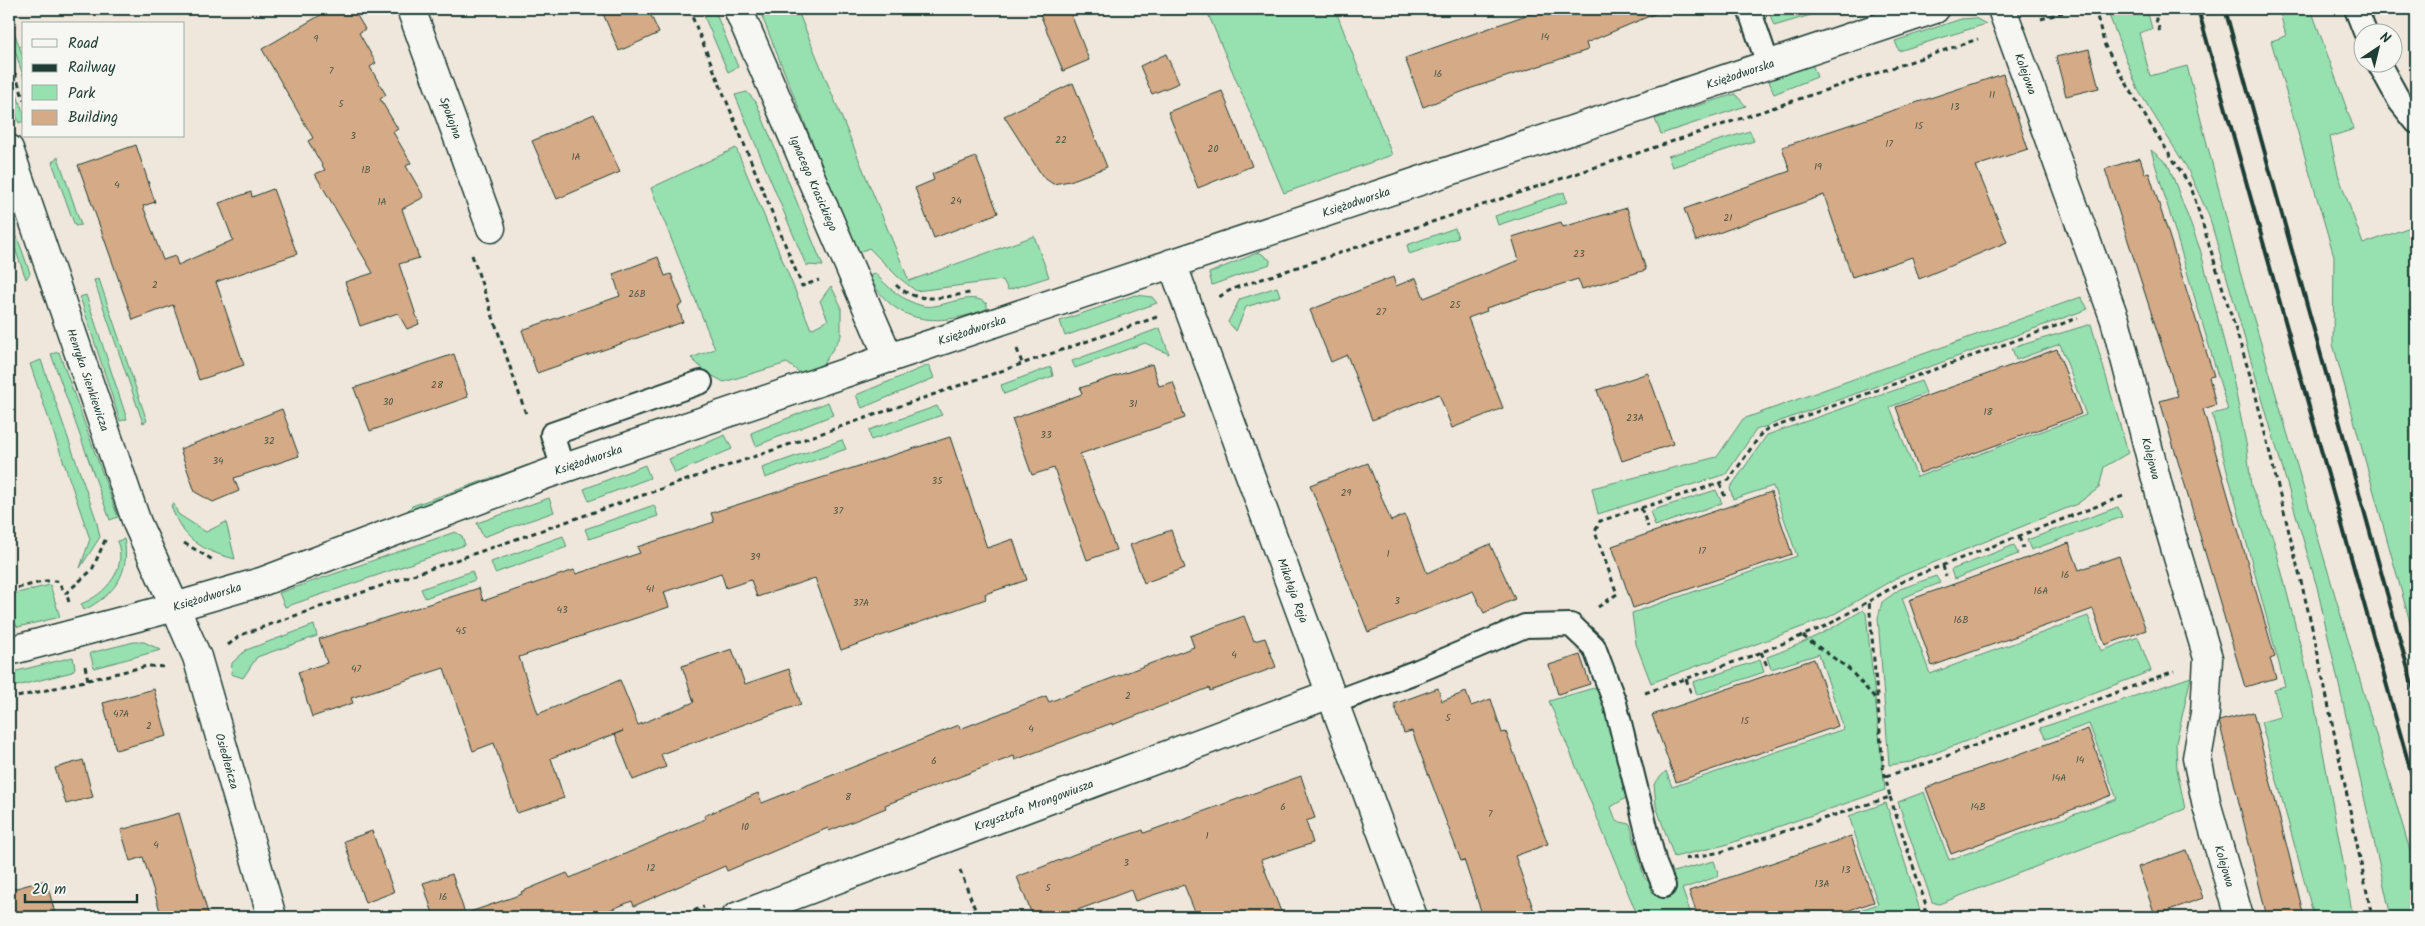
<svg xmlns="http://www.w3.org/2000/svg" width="2425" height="926" viewBox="0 0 2425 926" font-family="Kalam,sans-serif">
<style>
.green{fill:#97e0b0;stroke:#5b8e72}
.building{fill:#d5aa86;stroke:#1f3d34}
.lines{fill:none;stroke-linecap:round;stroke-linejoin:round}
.service-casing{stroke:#1f3d34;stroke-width:26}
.minor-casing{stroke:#1f3d34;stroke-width:31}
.tertiary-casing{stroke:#1f3d34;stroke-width:31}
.path{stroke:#1f3d34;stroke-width:3;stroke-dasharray:5 4;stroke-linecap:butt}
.service{stroke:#f6f6f2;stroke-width:22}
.minor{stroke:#f6f6f2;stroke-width:28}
.tertiary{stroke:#f6f6f2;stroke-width:28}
.rail{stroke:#1f3d34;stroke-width:4}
.labels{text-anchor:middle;stroke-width:4.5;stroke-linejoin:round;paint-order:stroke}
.number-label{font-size:10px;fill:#4c5848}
.street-label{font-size:12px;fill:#1f3d34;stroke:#f6f6f2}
</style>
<rect width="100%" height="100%" fill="#efe7dc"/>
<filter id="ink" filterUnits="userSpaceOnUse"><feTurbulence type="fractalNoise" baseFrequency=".02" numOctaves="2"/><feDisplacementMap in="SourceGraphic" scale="10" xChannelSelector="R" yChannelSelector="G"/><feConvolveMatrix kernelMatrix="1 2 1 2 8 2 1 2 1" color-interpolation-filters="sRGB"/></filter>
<g filter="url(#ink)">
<path class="green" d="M701 9H714L738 67 728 72Z
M759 9H797L909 281 1034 236 1049 277 1008 290 1003 280 916 291 898 277 869 248 857 253Z
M1206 9H1335L1392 155 1284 193Z
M1768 9H1831L1774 26Z
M2109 9H2147L2152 29 2139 33 2150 76 2187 66 2240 272 2416 871V917H2391L2317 587 2209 216 2187 168 2138 90 2107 10Z
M2279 9H2311L2354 129 2330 137 2338 174 2363 244 2416 225V644L2333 344 2334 256 2271 41 2286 36Z
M9 17 24 60V78L9 33Z
M1975 18 1986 24 1899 51 1895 41 1961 19Z
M1812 64 1817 77 1774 94 1769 81Z
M9 73 24 114V121L19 123 9 96Z
M747 92 756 102 823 266 806 265 735 95Z
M1735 94 1746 106 1661 134 1655 119Z
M1750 131 1754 141 1672 167 1668 156Z
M736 148 811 329 828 320 820 301 831 286 841 306V336L824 363 803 375 787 363 724 382 707 373 691 358 715 349 651 188Z
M2151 150 2168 164 2200 249 2231 369 2247 448 2251 486 2273 538 2312 691 2353 917H2314L2261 722 2281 717 2274 689 2285 686 2212 414 2228 410Z
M58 157 81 225 75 226 52 162Z
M1564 192 1567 202 1498 225 1495 216Z
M9 214 30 273 26 279 9 232Z
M1455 228 1458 238 1409 254 1407 245Z
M1259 252 1270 260V264L1212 285 1209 273Z
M875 273C888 288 903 301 923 306 941 310 971 289 987 304V309C941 326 898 327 871 280V275Z
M99 279 147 421 143 423 94 280Z
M1277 287 1280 296 1246 307 1236 331 1228 322 1240 299Z
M86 295 127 419 120 421 80 297Z
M1135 295 1152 297 1157 303 1065 336 1060 321Z
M2081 297 2088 309 1756 430 1726 474 1598 514 1592 488 1717 457 1743 419Z
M2091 324 2128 453 2104 467 2099 488 2077 504 1896 578 1829 617 1651 683 1636 644 1632 613 1797 556 1773 486 1733 499 1730 488 1767 435 1921 381 1926 393 1890 407 1917 477 2086 415 2060 344 2016 360 2012 348Z
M1160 328 1169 354 1145 343 1075 368 1072 361Z
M59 352 118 517 110 520 51 354Z
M41 360 96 519 100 537 80 568 90 539 30 364Z
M929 365 934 378 862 408 856 395Z
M1051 367 1053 376 1004 394 1001 385Z
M828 402 833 415 756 446 751 433Z
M937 406 942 415 871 440 869 430Z
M725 435 732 449 675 473 669 459Z
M842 440 846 449 765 478 762 468Z
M528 465 530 469 404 514 412 506Z
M645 465 650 478 589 501 584 489Z
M1716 490 1722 503 1655 526 1650 511Z
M549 498 554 512 483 537 477 523Z
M174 504 178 514 206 532 226 522 235 559C203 551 181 539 171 505Z
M654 505 658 516 589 539 585 529Z
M2118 507 2122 517 2031 550 2027 540Z
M455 532 462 536 465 545 285 607 279 593Z
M563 536 567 547 495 573 491 562Z
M124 539C131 573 114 595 84 610L81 604C106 594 128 569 117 541Z
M2014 545 2018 554 1954 579 1951 570Z
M472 571 475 580 425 598 421 589Z
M1936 576 1940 583 1902 598 1930 674 2088 616 2101 651 2138 637 2151 671 1911 762 1889 765 1878 618 1882 602 1900 589Z
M50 585 60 617 18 627 9 618V595Z
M1863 610 1866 613 1885 790 1725 845 1674 857 1656 806 1654 784 1666 771 1672 787 1844 729 1819 654 1771 669 1767 657C1801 645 1832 629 1863 610Z
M314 625 317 636 257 657 243 678 231 674 232 663 246 650Z
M134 642H144L161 650 94 668 90 653Z
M73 657 75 668 72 672 9 688V673Z
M1760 660 1764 672 1697 695 1693 682Z
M2191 677 2176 743 2177 769 2185 809 1939 904 1932 902 1898 802 1924 792 1949 860 2117 799 2089 724 2046 739 2040 728Z
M1597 687 1625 771 1629 796 1611 807 1616 821 1630 824 1644 877 1657 891 1669 873 1714 861 1719 876 1682 889 1692 917H1638L1549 701Z
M1886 803 1920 910 1898 917H1839L1878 904 1849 816Z"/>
<path class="building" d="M331 9H353L365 29 359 33 376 63 370 67 386 95 380 99 398 129 393 132 411 163 406 166 424 197 402 209 419 258 399 264 419 324 407 329 398 313 360 326 345 282 373 273 315 174 325 170 308 141 313 138 262 49Z
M601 9H648L659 33 619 51Z
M1038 9H1069L1089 60 1063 71Z
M1543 9H1666L1586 43 1588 50 1472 88 1423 107 1405 58Z
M2089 49 2099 88 2066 96 2056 57Z
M1166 54 1179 83 1152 94 1140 66Z
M2003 74 2028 149 1976 166 2007 242 1919 279 1912 257 1852 277 1824 195 1696 241 1684 209 1790 171 1782 147Z
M1073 83 1107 167 1070 181 1053 184 1043 177 1004 116Z
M1222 91 1252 166 1198 188 1168 112Z
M594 114 620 172 557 199 532 141Z
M136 145 155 202 143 206 163 260 175 256 178 265 233 240 219 203 251 192 252 197 273 189 297 254 216 282 244 365 199 380 173 305 133 320 78 165Z
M976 157 998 213 934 238 915 188 934 180 932 174Z
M2140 158 2145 174 2149 173 2214 376 2209 377 2216 405 2203 409 2275 657 2270 659 2276 678 2245 687 2160 401 2178 396 2105 169Z
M1627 208 1646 270 1582 289 1578 279 1486 308 1487 311 1468 318 1503 408 1452 428 1439 394 1372 420 1347 355 1331 362 1310 310 1393 277 1396 286 1416 278 1424 298 1519 260 1512 237 1561 222 1563 227Z
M658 257 665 276 671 274 683 304 678 306 683 322 537 373 522 330 620 296 613 274Z
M2057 349 2081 414 1920 473 1896 407Z
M454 354 468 397 370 431 354 388Z
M1152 364 1159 386 1173 382 1185 418 1080 454 1116 550 1087 560 1054 468 1032 475 1012 419 1082 394 1080 388Z
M1648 373 1673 444 1622 461 1597 390Z
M282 409 299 456 234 478 239 491 213 502 195 492 180 449Z
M950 437 987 548 1013 539 1027 580 985 594 986 599 841 650 815 578 757 597 751 580 726 588 721 573 664 592 669 607 519 657 538 714 620 680 638 725 694 702 682 666 732 649 745 684 789 669 801 704 661 754 666 767 633 780 615 734 623 731 551 758 564 798 517 813 494 743 473 751 444 668 351 698 353 703 312 717 298 672 327 663 319 639 479 588 483 601 574 570 576 574 640 553 637 547 714 522 711 513Z
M1368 463 1391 521 1405 515 1427 573 1490 544 1515 599 1484 613 1473 591 1368 632 1310 485Z
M1771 492 1792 554 1633 608 1612 546Z
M1171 530 1185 568 1144 583 1130 545Z
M2069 543 2079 570 2119 556 2146 630 2105 645 2093 609 1932 666 1909 600Z
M1244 616 1254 641 1265 638 1276 667 1210 691 1209 688 1112 725V723L1015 760 1014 756 885 805 886 808 829 831 828 828 727 871 725 866 634 906 632 901 593 917H471L470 912 522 894 521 892 567 873 570 878 705 819 704 816 758 793 762 803 959 725 960 729 1046 696 1049 702 1194 647 1190 636Z
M1580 655 1590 684 1558 694 1549 665Z
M1814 659 1838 726 1676 782 1652 715Z
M1438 688 1442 701 1466 692 1471 706 1491 699 1502 733 1506 732 1548 844 1515 856 1536 917H1483L1464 860 1461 861 1412 731 1404 733 1394 704Z
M154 689 167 736 116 750 103 703Z
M2253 712 2292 867 2304 917H2267L2219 721Z
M2088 729 2112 795 1951 854 1926 788Z
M83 760 93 797 66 804 55 768Z
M1301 776 1315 818 1306 821 1313 843 1261 860 1283 917H1197L1184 885 1135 901 1131 890 1059 917H1033L1017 877 1095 846 1143 830 1144 833Z
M179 813 209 917H162L143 857 130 861 121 830Z
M372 831 394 892 365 903 344 841Z
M1851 836 1874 902 1828 917H1698L1689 891Z
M2186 850 2203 898 2155 915 2138 867Z
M452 874 466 917H434L423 883Z
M46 880 56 917H9V890Z"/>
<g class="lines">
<defs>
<path id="service" d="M1749 9 1768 64
M2356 9 2365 32
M2378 62 2400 102 2416 122
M563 469 552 434 701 382
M1335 702 1418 671 1525 626 1571 625 1594 647 1615 703 1655 864 1664 886"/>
<g id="minor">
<path id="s1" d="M411 9 491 228"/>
<path id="s2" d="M738 9 889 358"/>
<path id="s3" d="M2002 9 2115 320 2166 517 2208 658 2205 713 2197 758 2207 806 2239 917"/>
<path id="s4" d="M1172 263 1413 917"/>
<path id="s5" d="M272 917 197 657 175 607 261 582 547 474 889 358 1935 9"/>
<path id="s6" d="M736 917 1330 694"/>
</g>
<g id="tertiary">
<path id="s7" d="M9 149 137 523 175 607 9 651"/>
</g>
</defs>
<use href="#service" class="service-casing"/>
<use href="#minor" class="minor-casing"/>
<use href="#tertiary" class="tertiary-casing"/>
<path class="path" d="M689 9 802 286 819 280
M2095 9 2105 46 2148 121 2191 187 2254 388 2314 635 2372 917
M2153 9 2160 32
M2041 19 2074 9
M9 56 24 100
M472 255 527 417
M896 285C917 305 943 297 970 293
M1219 297 1232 289 1978 39
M1017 349 1022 363
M1720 483 1726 500
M1641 508 1648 527
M2019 537 2023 548
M184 543 213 560
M1943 566 1946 576
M9 590 46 581H57L66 593
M69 602 66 593 92 570 106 538
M1598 607 1617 594 1595 532 1600 521 1729 480 1763 431 2078 318
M1803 636 1849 669 1875 698
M228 645 241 635 274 623 1157 317
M1761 652 1768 668
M85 666 88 680
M1686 679 1692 695
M1645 693 1757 654 1826 626 1907 579 2126 495
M9 699 147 666 166 667
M1886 776 1928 763 2174 671
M1890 797 1926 905 1923 917
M1685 859 1721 852 1890 797 1883 767 1869 601
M960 870 978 917
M677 917 704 907"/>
<use href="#service" class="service"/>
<use href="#minor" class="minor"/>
<use href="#tertiary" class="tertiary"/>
<path class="rail" d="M2198 9 2416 790
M2225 9 2416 698"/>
</g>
</g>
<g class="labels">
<g class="number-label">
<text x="1545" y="40">14</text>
<text x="316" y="42">9</text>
<text x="331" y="74">7</text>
<text x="1438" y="77">16</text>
<text x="1992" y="98">11</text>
<text x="341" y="107">5</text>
<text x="1955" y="110">13</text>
<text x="1919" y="129">15</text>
<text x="353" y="139">3</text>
<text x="1061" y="143">22</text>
<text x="1889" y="147">17</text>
<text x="1213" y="152">20</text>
<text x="576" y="160">1A</text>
<text x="1818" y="170">19</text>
<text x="366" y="173">1B</text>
<text x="117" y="188">4</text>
<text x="956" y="204">24</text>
<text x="382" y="205">1A</text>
<text x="1728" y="221">21</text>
<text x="1579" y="257">23</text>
<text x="155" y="288">2</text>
<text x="637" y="297">26B</text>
<text x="1455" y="308">25</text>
<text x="1381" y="315">27</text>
<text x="437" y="388">28</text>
<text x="388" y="405">30</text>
<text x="1133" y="407">31</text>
<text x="1988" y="415">18</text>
<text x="1635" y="421">23A</text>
<text x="1046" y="438">33</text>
<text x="269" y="444">32</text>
<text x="218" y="464">34</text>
<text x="937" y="484">35</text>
<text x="1346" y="496">29</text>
<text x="838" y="514">37</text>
<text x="1702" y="554">17</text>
<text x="1388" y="557">1</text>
<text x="755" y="560">39</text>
<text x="2065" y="578">16</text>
<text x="650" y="592">41</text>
<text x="2041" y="594">16A</text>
<text x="1397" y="604">3</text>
<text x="861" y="606">37A</text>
<text x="562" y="613">43</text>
<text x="1961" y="623">16B</text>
<text x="461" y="634">45</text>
<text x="1234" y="658">4</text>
<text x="356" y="672">47</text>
<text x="1128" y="699">2</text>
<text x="121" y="717">47A</text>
<text x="1448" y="721">5</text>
<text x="1745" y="724">15</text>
<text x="149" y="729">2</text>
<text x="1031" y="732">4</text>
<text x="2080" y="763">14</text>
<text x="934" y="764">6</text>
<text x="2059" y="781">14A</text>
<text x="848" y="800">8</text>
<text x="1283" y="810">6</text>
<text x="1978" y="810">14B</text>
<text x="1490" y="817">7</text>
<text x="745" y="830">10</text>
<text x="1207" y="839">1</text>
<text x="156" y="848">4</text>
<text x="1126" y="866">3</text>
<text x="651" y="871">12</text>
<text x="1846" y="873">13</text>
<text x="1822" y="887">13A</text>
<text x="1048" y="891">5</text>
<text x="443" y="900">16</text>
</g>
<g class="street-label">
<text dy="4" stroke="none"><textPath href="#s5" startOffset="1979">Księżodworska</textPath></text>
<text dy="4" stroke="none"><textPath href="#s3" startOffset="69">Kolejowa</textPath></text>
<text dy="4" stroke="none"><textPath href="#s1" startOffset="116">Spokojna</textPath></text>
<text dy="4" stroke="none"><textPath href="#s2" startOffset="190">Ignacego Krasickiego</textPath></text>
<text dy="4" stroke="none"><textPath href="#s5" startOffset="1574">Księżodworska</textPath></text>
<text dy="4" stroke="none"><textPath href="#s5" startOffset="1169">Księżodworska</textPath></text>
<text dy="4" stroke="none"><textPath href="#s7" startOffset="244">Henryka Sienkiewicza</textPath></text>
<text dy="4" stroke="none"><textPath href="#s3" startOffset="474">Kolejowa</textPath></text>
<text dy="4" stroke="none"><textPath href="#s5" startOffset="764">Księżodworska</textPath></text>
<text dy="4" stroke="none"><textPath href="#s4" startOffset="349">Mikołaja Reja</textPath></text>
<text transform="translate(207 597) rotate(-17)" y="4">Księżodworska</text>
<text transform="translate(227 761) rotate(74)" y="4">Osiedleńcza</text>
<text dy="4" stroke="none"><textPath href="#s6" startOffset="318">Krzysztofa Mrongowiusza</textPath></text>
<text dy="4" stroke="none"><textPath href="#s3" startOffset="894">Kolejowa</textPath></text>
</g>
</g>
<rect width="2425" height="926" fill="none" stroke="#f6f6f2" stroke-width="30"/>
<rect x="15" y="15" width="2395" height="896" fill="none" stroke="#1f3d34" stroke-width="2" filter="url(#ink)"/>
<rect x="22" y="22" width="162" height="115" fill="#f6f6f2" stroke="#a0aca6"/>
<rect x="32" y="39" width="25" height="8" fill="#f6f6f2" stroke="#a0aca6"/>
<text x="68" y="48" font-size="15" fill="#1f3d34">Road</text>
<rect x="32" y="64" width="25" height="8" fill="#1f3d34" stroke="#a0aca6"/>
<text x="68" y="72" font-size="15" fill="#1f3d34">Railway</text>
<rect x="32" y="85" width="25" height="15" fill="#97e0b0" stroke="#a0aca6"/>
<text x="68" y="98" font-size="15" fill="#1f3d34">Park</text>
<rect x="32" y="110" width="25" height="15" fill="#d5aa86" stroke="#a0aca6"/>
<text x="68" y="122" font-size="15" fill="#1f3d34">Building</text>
<g transform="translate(2378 48) rotate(35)"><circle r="24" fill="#f6f6f2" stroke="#a0aca6"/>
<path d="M0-4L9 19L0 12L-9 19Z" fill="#1f3d34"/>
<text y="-8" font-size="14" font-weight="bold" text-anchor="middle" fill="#1f3d34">N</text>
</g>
<path d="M25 894v8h112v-8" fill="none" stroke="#1f3d34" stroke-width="2.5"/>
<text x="32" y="894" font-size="15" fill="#1f3d34" stroke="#f6f6f2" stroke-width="4" paint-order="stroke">20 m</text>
</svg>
